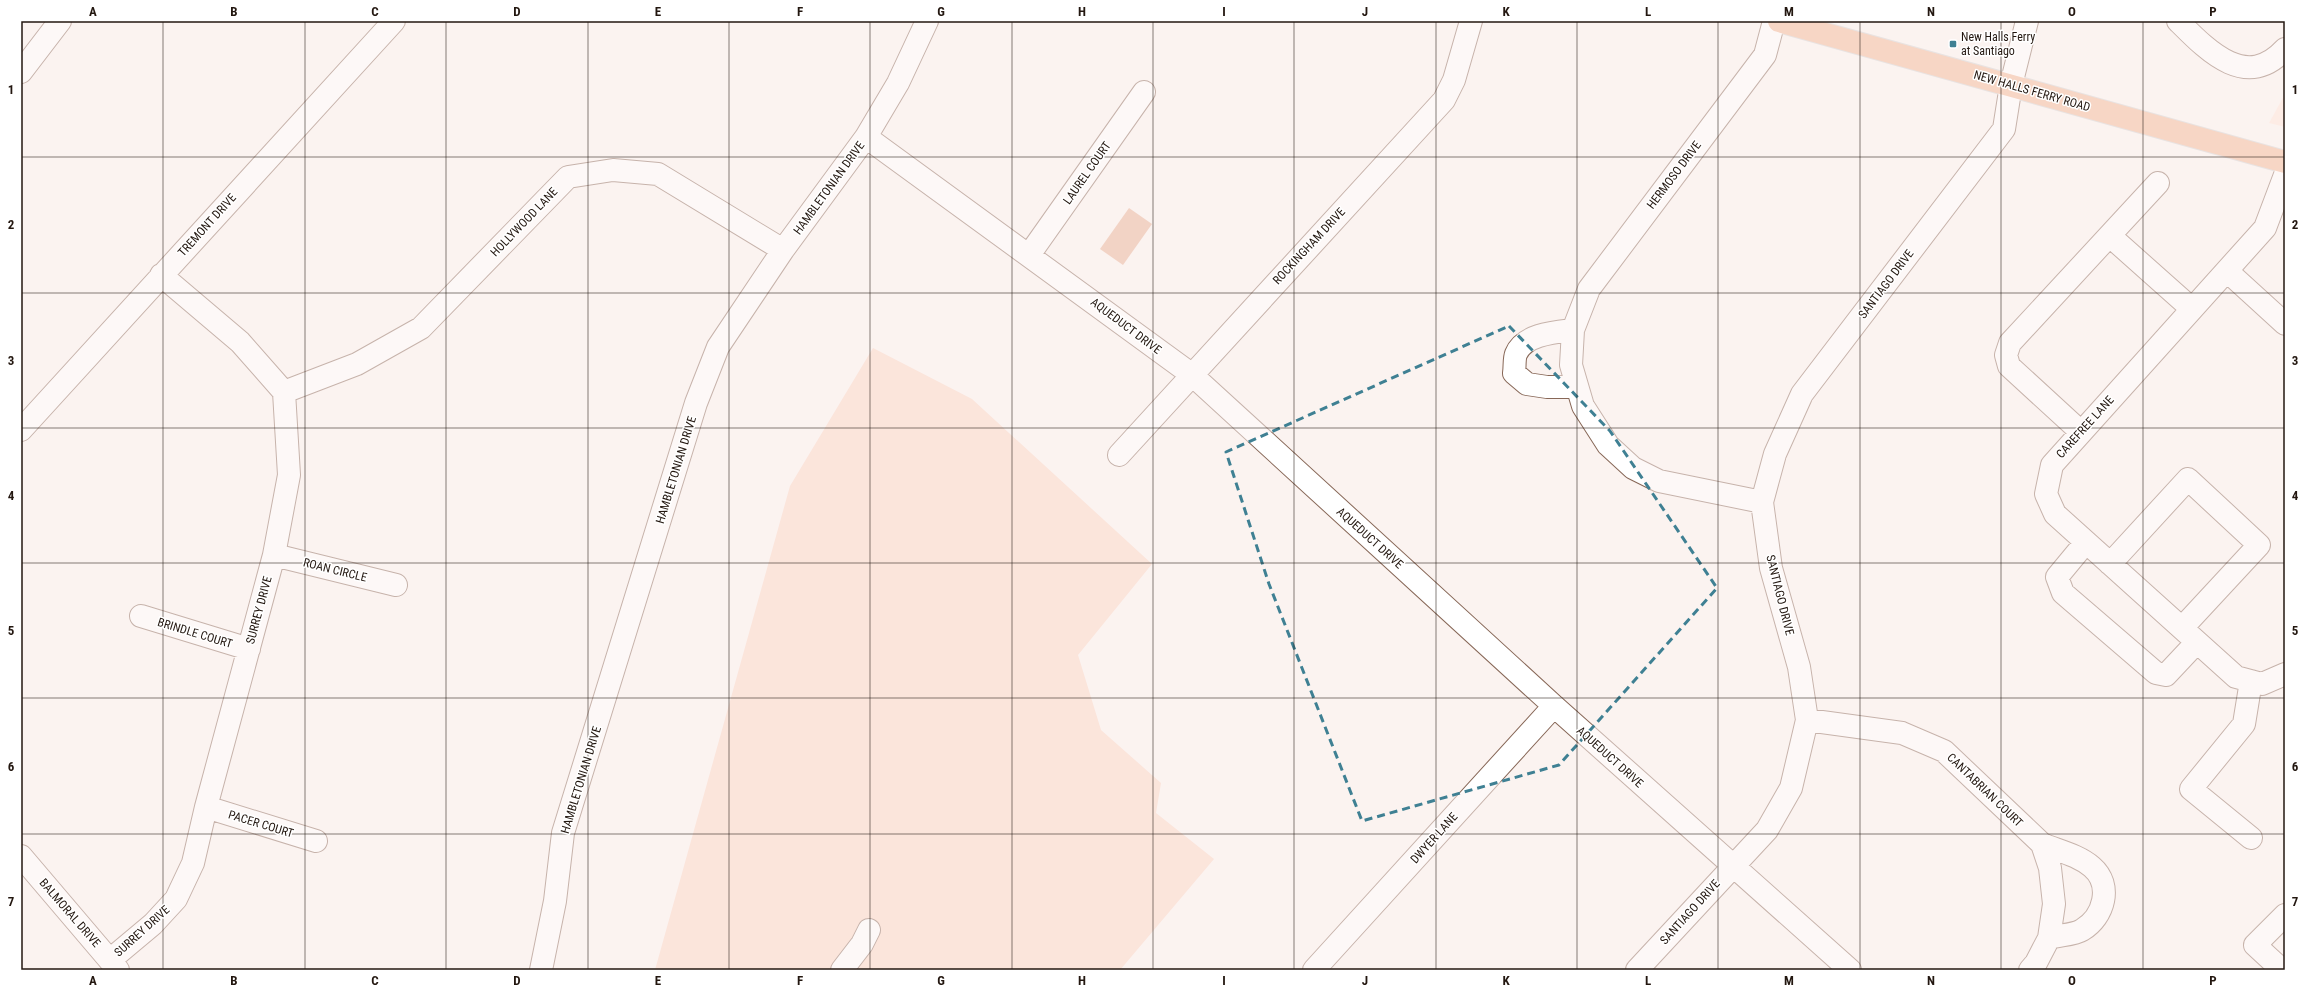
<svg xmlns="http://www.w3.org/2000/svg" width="2306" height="991" viewBox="0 0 2306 991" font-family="'Roboto Condensed',sans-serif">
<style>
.built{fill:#ffe4d7}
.green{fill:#fbd4c1}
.building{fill:#e6ae91}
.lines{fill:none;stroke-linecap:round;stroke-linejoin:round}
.minor-casing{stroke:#876757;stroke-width:24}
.major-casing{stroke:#d3d1cf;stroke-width:24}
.minor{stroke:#fff;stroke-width:22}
.major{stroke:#f1b390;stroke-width:22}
.marked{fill:none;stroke:#3f8093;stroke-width:3;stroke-dasharray:8 5;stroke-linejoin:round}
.grid{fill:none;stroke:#231710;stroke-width:1;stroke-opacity:0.55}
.poi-dot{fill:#3f8093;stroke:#fff;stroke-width:1.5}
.labels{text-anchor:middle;stroke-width:3;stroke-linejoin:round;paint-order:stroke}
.poi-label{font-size:12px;fill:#231710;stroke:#fff;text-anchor:start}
.street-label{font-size:12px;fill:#231710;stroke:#fff}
.neatline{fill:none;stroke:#231710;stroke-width:1.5}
.grid-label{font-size:13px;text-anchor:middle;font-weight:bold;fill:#231710}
</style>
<rect width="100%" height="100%" fill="#fbf3f0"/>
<path class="built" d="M2285 94V127L2269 123Z"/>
<path class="green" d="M873 348 972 399 1152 564 1078 655 1101 730 1161 783 1156 813 1214 859 1120 970H655L790 486Z"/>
<path class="building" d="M1129 208 1152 224 1123 265 1100 249Z"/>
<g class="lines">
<defs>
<path id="minor" d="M2178 21C2208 51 2246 91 2285 49
M21 72 60 21
M866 137 1191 374 1554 706 1850 970
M2285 175 2265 228 2052 465 2046 494 2055 514 2236 677 2262 684 2285 674
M2110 236 2192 309
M1029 255 1144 92
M2227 271 2285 324
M1573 330C1556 332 1524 334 1516 354 1514 359 1515 367 1514 373L1527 384 1547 387H1577
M284 392 357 364 421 328 568 177 613 170 658 174 783 250
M21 430 394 21
M2081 432 2009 366 2006 355 2010 343 2158 183
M1119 455 1444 100 1454 80 1471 21
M1762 502 1659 481 1633 468 1608 445 1583 406 1571 365 1573 330 1589 289 1765 55 1774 21
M2086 542 2057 577 2063 593 2156 673 2166 675 2197 642
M274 555 396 585
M2110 564 2188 479 2259 545 2182 628
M141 616 249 649
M2251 681 2244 724 2191 789 2251 838
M1807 720 1902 733 1944 751 2042 844 2050 868 2054 904 2049 938 2036 963 2030 970
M206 807 316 841
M2042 844C2059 851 2078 855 2092 867 2113 885 2104 917 2082 930 2074 935 2059 935 2049 938
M21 856 118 970
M110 960 153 924 176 899 193 863 206 807 274 555 289 475 284 392 240 342 161 275
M541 970 555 901 563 833 696 403 718 347 783 250 866 137 898 83 927 21
M842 970 862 944 869 930
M1314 970 1554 706
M1637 970 1767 830 1791 788 1807 720 1799 667 1771 568 1762 502 1775 454 1802 394 2004 129 2011 85 2027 21
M2282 970 2255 945 2285 915"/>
<path id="major" d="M1779 21 2285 162"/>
</defs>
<use href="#minor" class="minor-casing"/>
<use href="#major" class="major-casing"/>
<use href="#minor" class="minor"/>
<use href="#major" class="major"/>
</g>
<path d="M0 0H2306V991H0ZM1509 326 1610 431 1717 588 1559 765 1362 821 1269 584 1226 452Z" fill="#fbf3f0" fill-opacity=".55" fill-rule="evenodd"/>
<path class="marked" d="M1509 326 1610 431 1717 588 1559 765 1362 821 1269 584 1226 452Z"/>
<path class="grid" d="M163 21V970M305 21V970M446 21V970M588 21V970M729 21V970M870 21V970M1012 21V970M1153 21V970M1294 21V970M1436 21V970M1577 21V970M1718 21V970M1860 21V970M2001 21V970M2143 21V970M21 157H2285M21 293H2285M21 428H2285M21 563H2285M21 698H2285M21 834H2285"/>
<rect class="poi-dot" x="1949" y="40" width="8" height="8" rx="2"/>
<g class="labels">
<g class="poi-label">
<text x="1961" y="41">New Halls Ferry<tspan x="1961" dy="14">at Santiago</tspan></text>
</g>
<g class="street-label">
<text transform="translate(2032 91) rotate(16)" y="4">NEW HALLS FERRY ROAD</text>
<text transform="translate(1087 173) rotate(-55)" y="4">LAUREL COURT</text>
<text transform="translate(1674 175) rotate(-53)" y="4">HERMOSO DRIVE</text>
<text transform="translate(829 188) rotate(-54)" y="4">HAMBLETONIAN DRIVE</text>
<text transform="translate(524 222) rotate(-46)" y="4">HOLLYWOOD LANE</text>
<text transform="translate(207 225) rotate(-48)" y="4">TREMONT DRIVE</text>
<text transform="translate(1309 246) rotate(-47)" y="4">ROCKINGHAM DRIVE</text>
<text transform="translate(1886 284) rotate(-53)" y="4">SANTIAGO DRIVE</text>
<text transform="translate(1126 326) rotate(37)" y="4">AQUEDUCT DRIVE</text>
<text transform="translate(2085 427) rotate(-48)" y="4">CAREFREE LANE</text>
<text transform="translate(676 470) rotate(-73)" y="4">HAMBLETONIAN DRIVE</text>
<text transform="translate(1370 538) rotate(42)" y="4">AQUEDUCT DRIVE</text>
<text transform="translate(335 570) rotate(14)" y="4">ROAN CIRCLE</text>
<text transform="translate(1780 595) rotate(76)" y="4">SANTIAGO DRIVE</text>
<text transform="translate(259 610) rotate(-75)" y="4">SURREY DRIVE</text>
<text transform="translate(195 633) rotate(17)" y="4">BRINDLE COURT</text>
<text transform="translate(1610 757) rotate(42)" y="4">AQUEDUCT DRIVE</text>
<text transform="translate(581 780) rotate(-73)" y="4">HAMBLETONIAN DRIVE</text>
<text transform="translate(1985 790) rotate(44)" y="4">CANTABRIAN COURT</text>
<text transform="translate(261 824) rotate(17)" y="4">PACER COURT</text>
<text transform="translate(1434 838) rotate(-48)" y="4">DWYER LANE</text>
<text transform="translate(1690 912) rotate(-48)" y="4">SANTIAGO DRIVE</text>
<text transform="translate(70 913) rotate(49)" y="4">BALMORAL DRIVE</text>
<text transform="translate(142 931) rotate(-42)" y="4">SURREY DRIVE</text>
</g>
</g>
<rect width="2306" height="991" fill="none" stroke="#ffffff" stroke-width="44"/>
<rect x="22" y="22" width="2262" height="947" class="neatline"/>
<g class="grid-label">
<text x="93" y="16">A</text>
<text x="234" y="16">B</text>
<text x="375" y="16">C</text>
<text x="517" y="16">D</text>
<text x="658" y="16">E</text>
<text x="800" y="16">F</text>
<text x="941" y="16">G</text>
<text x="1082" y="16">H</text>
<text x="1224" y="16">I</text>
<text x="1365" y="16">J</text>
<text x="1506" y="16">K</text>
<text x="1648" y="16">L</text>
<text x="1789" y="16">M</text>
<text x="1931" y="16">N</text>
<text x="2072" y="16">O</text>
<text x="2213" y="16">P</text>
<text x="11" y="94">1</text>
<text x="2295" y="94">1</text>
<text x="11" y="229">2</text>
<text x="2295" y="229">2</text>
<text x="11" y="365">3</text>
<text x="2295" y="365">3</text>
<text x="11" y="500">4</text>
<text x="2295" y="500">4</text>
<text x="11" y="635">5</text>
<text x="2295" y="635">5</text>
<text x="11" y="771">6</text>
<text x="2295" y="771">6</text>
<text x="11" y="906">7</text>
<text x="2295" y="906">7</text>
<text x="93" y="985">A</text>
<text x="234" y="985">B</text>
<text x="375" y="985">C</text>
<text x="517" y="985">D</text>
<text x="658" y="985">E</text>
<text x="800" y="985">F</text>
<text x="941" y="985">G</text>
<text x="1082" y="985">H</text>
<text x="1224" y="985">I</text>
<text x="1365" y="985">J</text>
<text x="1506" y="985">K</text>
<text x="1648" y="985">L</text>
<text x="1789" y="985">M</text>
<text x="1931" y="985">N</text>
<text x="2072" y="985">O</text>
<text x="2213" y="985">P</text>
</g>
</svg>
